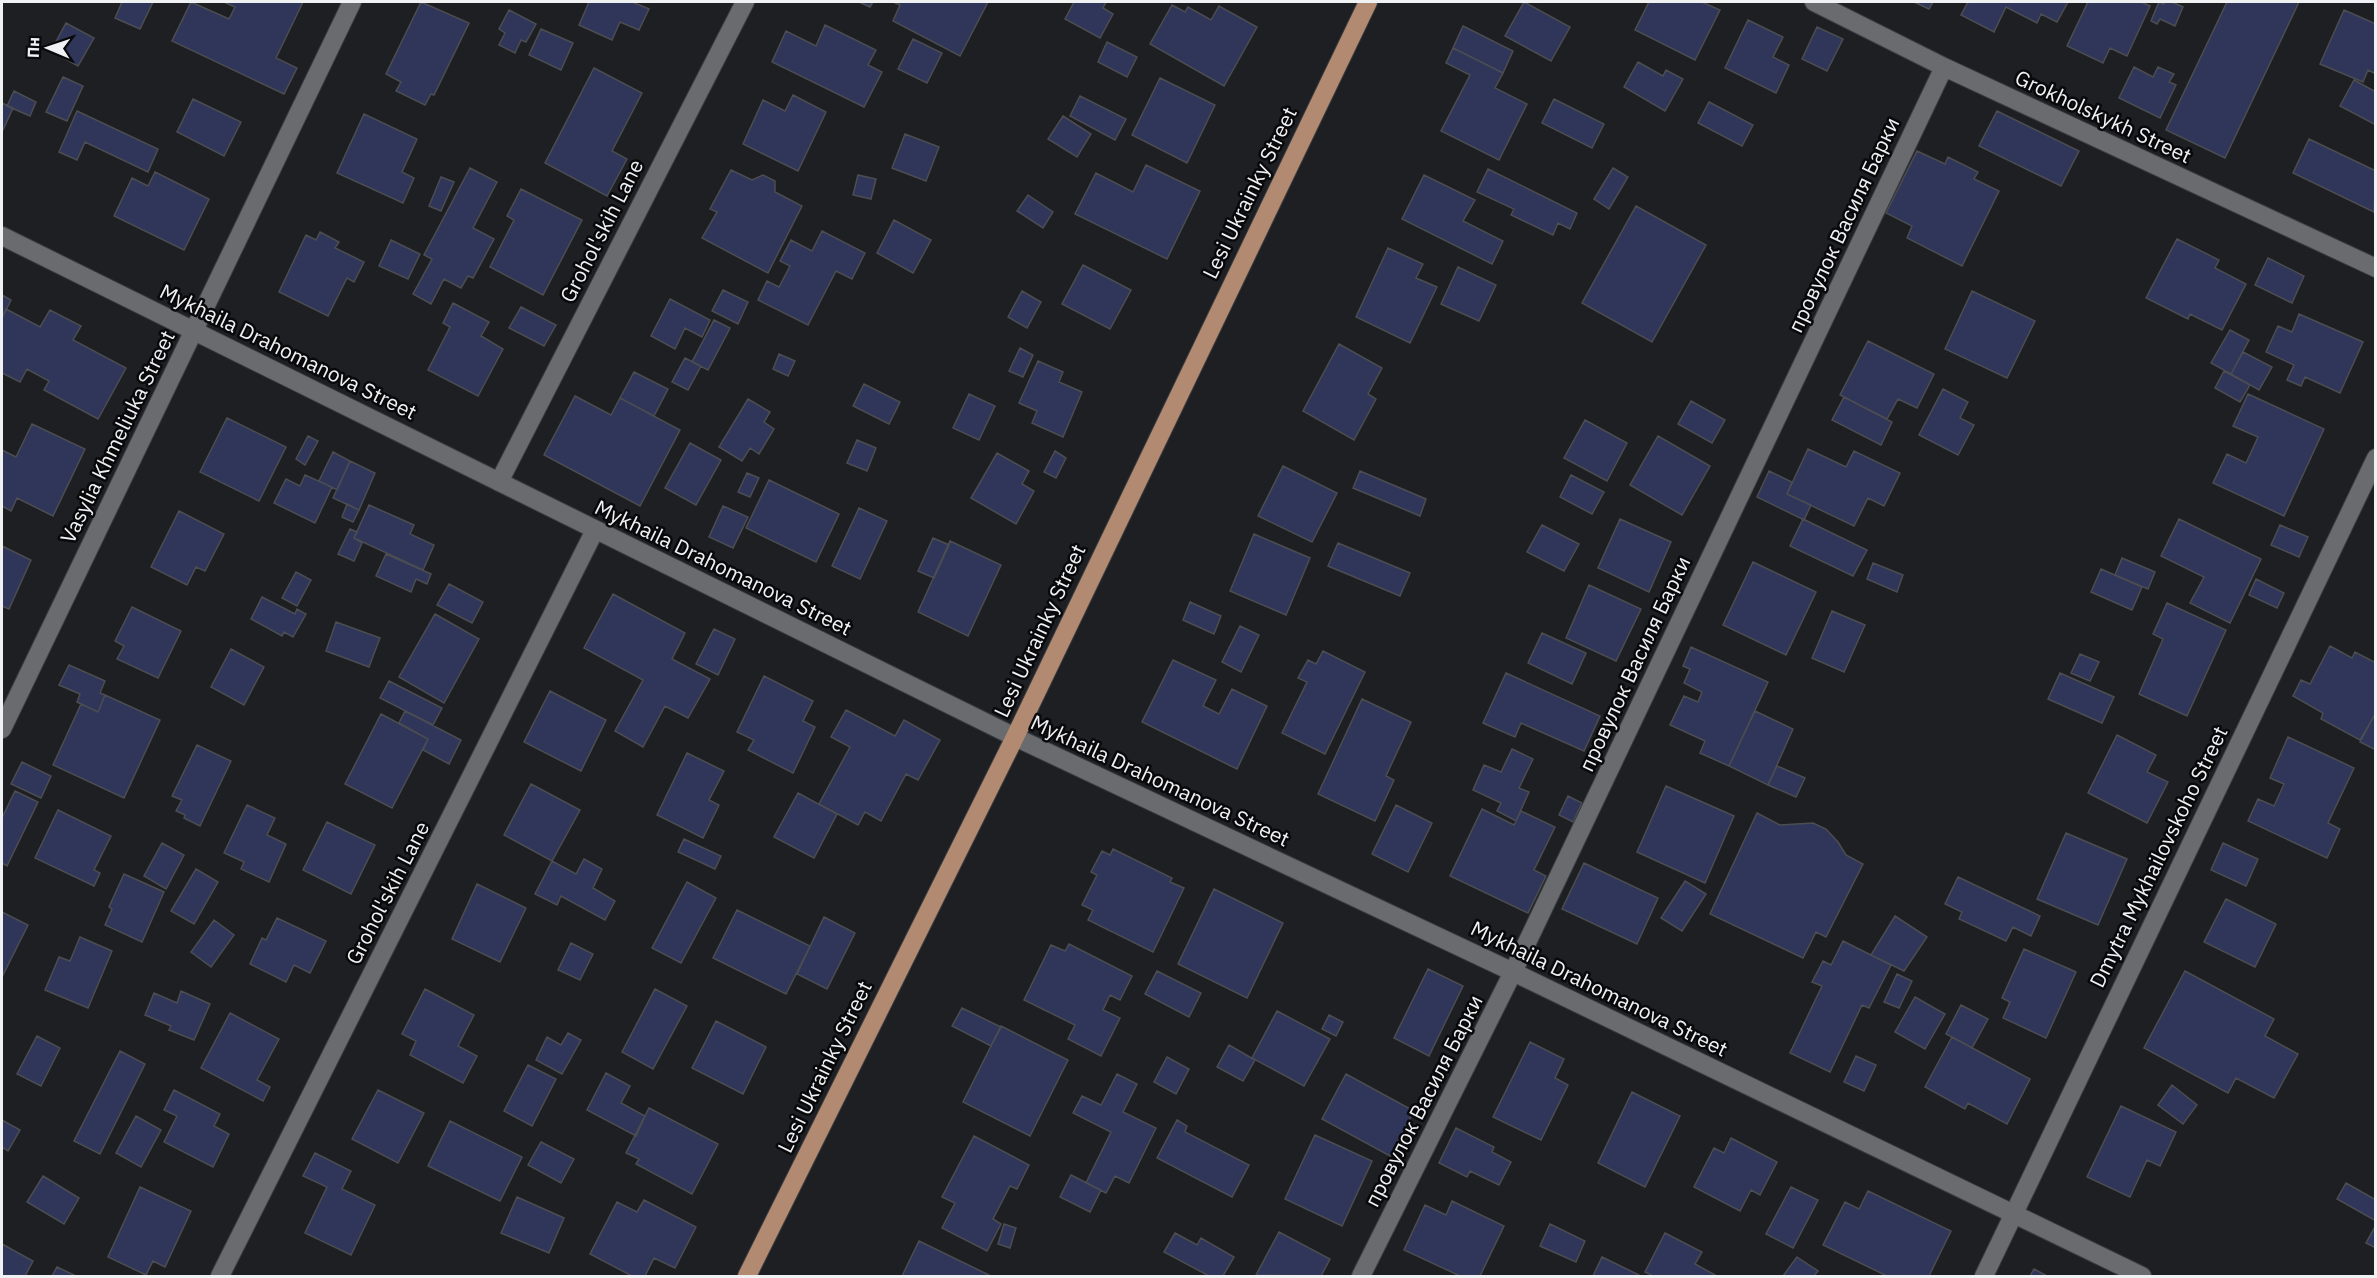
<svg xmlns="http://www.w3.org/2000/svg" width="2377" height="1278" viewBox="0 0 2377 1278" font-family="'IBM Plex Sans',sans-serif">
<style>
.building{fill:#2f365a;stroke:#4c4d51;stroke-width:1.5}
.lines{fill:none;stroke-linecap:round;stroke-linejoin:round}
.minor-casing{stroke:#3b3c3f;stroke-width:20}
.major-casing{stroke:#3b3c3f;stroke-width:20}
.minor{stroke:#696b6f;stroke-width:18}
.major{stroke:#b28a71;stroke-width:18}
.labels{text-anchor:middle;stroke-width:5;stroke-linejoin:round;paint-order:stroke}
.street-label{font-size:21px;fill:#f0f1f3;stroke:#09090b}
</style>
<rect width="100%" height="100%" fill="#1e1f23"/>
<path class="building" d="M122 2H153L140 29 115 18Z
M191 2 229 19 235 7 224 2H303L276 58 297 68 284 94 172 41Z
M421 2 469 23 434 95 431 94 425 105 396 91 401 82 386 74Z
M589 2H632L649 9 639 30 620 22 612 40 579 25Z
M859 2H873L870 7Z
M893 2H988L960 56 893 21 900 5Z
M1074 2H1106L1103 8 1113 14 1100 38 1065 19Z
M1524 2 1570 27 1551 61 1505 36Z
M1649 2H1702L1720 10 1695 60 1635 30Z
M1914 2H1933L1929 9Z
M1968 2H2068L2057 22 2041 14 2037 23 2006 7 1994 32 1961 15Z
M2088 2H2141L2150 6 2127 56 2110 48 2103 63 2067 46Z
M2159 2 2164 4 2165 2H2172L2183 7 2175 26 2160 19 2157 24 2151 21Z
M2227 2H2299L2225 158 2166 130Z
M1172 5 1185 12 1188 7 1211 20 1219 6 1257 27 1224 86 1150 44Z
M509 10 536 24 526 42 521 40 515 53 499 45 505 33 499 29Z
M2344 10 2376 24V74L2368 70 2363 82 2320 64Z
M1748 20 1783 37 1773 57 1789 65 1776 93 1725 68Z
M66 23 94 38 78 66 51 51Z
M825 25 876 50 868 65 882 72 864 107 772 62 786 31 816 46Z
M1463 26 1513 51 1503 73 1453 48Z
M1817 27 1843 39 1827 71 1802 59Z
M541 29 573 43 561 70 529 55Z
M913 39 942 53 927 83 898 69Z
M1107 42 1137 57 1127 77 1098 62Z
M1453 48 1503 73 1495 88 1527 104 1499 160 1441 131 1470 75 1446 63Z
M1638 62 1663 76 1666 70 1683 79 1665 111 1624 87Z
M2134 67 2153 77 2158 67 2174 74 2169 82 2176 85 2160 118 2119 98Z
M594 68 642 93 612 151 627 159 607 196 545 163Z
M63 77 83 86 67 121 46 112Z
M1160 78 1215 105 1187 163 1132 135Z
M2354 80 2376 92V125L2340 106Z
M14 91 36 102 30 116 7 106Z
M793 95 826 112 798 171 743 144 763 100 785 111Z
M1080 96 1126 119 1115 140 1070 116Z
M193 99 241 122 224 156 177 132Z
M1554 99 1604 124 1592 148 1542 123Z
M1709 102 1753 125 1742 146 1698 123Z
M2 103 13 108 2 132Z
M77 111 158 149 148 172 85 142 77 160 59 152Z
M1997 111 2079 151 2061 186 1979 146Z
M364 114 417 139 402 172 414 178 403 203 337 173Z
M1063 116 1091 134 1077 157 1048 139Z
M905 134 939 147 926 181 892 168Z
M2309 139 2376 171 2374 212 2293 173Z
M1917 151 1945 164 1948 157 1978 172 1974 179 1999 191 1962 266 1907 238 1912 226 1886 213Z
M1146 165 1200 191 1167 259 1075 214 1096 173 1133 192Z
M470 168 497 182 473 228 494 239 473 278 468 276 461 288 444 279 431 304 413 294 432 259 424 255Z
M1613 168 1628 177 1609 209 1594 199Z
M1488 169 1577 213 1570 229 1558 223 1553 235 1511 215 1514 209 1477 192Z
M731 170 752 180 763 175 775 181V192L802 206 768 273 702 238 717 212 710 209Z
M155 172 209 199 184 250 114 216 132 178 148 186Z
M858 175 876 179 871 199 853 195Z
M1424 175 1475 200 1463 221 1503 241 1492 264 1402 219Z
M441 177 454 182 441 211 429 206Z
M521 189 582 220 543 295 490 267 514 220 507 216Z
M1028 195 1053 212 1043 228 1017 211Z
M1636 206 1706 245 1652 342 1582 303Z
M894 220 931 240 913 273 877 253Z
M822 231 865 253 852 279 836 271 808 325 758 300 767 281 779 287 790 266 780 261 791 240 812 251Z
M320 232 339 242 335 248 364 262 354 282 347 278 328 316 279 292 306 235 316 240Z
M2177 239 2219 260 2215 268 2246 284 2222 330 2190 314 2188 319 2146 298Z
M391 240 420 254 408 279 379 266Z
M1388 248 1423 264 1416 278 1437 287 1410 343 1356 317Z
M2268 258 2304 276 2292 303 2255 285Z
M1083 265 1131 290 1110 329 1062 304Z
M1458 267 1496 285 1479 321 1441 304Z
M723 290 748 302 738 324 712 311Z
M1022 291 1041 302 1027 328 1008 317Z
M1972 291 2035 321 2007 378 1945 349Z
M2 295 11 300 2 318Z
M670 299 710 320 702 337 685 328 675 349 651 336Z
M453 303 489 322 481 336 503 349 478 396 428 370 450 327 443 323Z
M521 307 556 325 544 346 509 328Z
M6 309 40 327 50 310 81 326 73 340 126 368 98 419 44 390 49 381 27 369 20 382 2 373V318Z
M2299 314 2363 342 2340 393 2305 377 2301 386 2287 380 2294 365 2266 352 2278 326 2292 332Z
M714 320 730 328 708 370 692 362Z
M2230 330 2249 340 2231 374 2211 363Z
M1868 341 1934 374 1917 408 1898 399 1887 419 1840 395Z
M1339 344 1382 368 1368 394 1376 399 1354 440 1303 411Z
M1020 348 1033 355 1023 377 1009 371Z
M2243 352 2272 367 2259 390 2231 374Z
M779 354 795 361 788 376 773 369Z
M685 358 701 366 688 390 672 382Z
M1038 361 1063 372 1059 382 1082 392 1063 437 1032 423 1037 411 1019 403Z
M2224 371 2250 385 2240 402 2215 388Z
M634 372 668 389 654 416 620 398Z
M864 384 900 402 889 424 853 406Z
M1943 389 1968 402 1960 418 1974 425 1958 455 1919 435Z
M969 394 995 406 979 440 953 428Z
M2248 394 2324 429 2284 516 2213 483 2227 454 2246 463 2258 437 2233 426Z
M575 396 611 415 620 398 680 430 640 506 544 455Z
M1844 397 1892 422 1881 445 1832 420Z
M748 399 770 412 764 422 774 429 759 454 750 448 742 461 719 447Z
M1691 401 1725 420 1712 443 1678 424Z
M227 418 286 447 259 501 200 472Z
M1585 420 1627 443 1607 481 1564 458Z
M32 424 85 449 53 516 17 498 11 511 2 506V450L16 457Z
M308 436 318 441 305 465 296 459Z
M1658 436 1710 466 1682 515 1630 485Z
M857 440 876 448 867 471 847 463Z
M690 443 721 460 696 505 665 488Z
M1808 449 1846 467 1854 451 1900 473 1884 506 1868 498 1854 526 1787 494Z
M1055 451 1066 458 1056 478 1044 472Z
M333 452 350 461 337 490 319 481Z
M997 453 1029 471 1022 484 1034 491 1016 524 971 498Z
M350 461 375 473 359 510 333 498Z
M1283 466 1337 493 1312 542 1258 516Z
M1360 471 1426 499 1420 516 1353 488Z
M1769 471 1792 482 1787 494 1811 505 1804 520 1757 497Z
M747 473 759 478 750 497 738 492Z
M305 475 332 487 315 523 274 503 286 479 300 486Z
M1571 475 1604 492 1592 514 1560 497Z
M769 480 839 514 816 562 746 528Z
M347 504 359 510 353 522 342 517Z
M369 505 414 525 410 534 434 545 423 570 354 538Z
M723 506 748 517 733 548 709 537Z
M859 508 887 521 860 579 832 566Z
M179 511 224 534 205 571 196 567 187 585 151 567Z
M1620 519 1671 542 1649 592 1598 568Z
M1803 519 1867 550 1853 576 1790 546Z
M2179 519 2261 559 2230 623 2190 603 2204 577 2161 556Z
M1542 525 1579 544 1564 571 1527 552Z
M2280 525 2308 537 2299 557 2271 545Z
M350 529 357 532 354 538 362 543 354 561 338 554Z
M1254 534 1310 558 1286 615 1230 591Z
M933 538 949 545 934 578 918 571Z
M950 541 1001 565 968 636 918 612Z
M1338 543 1410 573 1400 596 1328 566Z
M2 546 31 560 9 609 2 606Z
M386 554 431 574 427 584 416 579 411 592 376 576Z
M2122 558 2155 572 2148 589 2115 575Z
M1753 562 1816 592 1786 655 1723 625Z
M1873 563 1903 575 1897 592 1867 579Z
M2101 569 2142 587 2132 610 2091 592Z
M296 572 311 580 297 606 282 598Z
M2256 579 2284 593 2277 608 2249 595Z
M449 584 483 602 472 623 437 605Z
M1589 585 1641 609 1616 661 1566 638Z
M613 594 685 633 672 659 710 679 688 718 665 706 643 747 615 731 643 680 584 648Z
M262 597 295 614 297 609 306 614 293 637 284 632 282 636 251 619Z
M1190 602 1221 616 1214 634 1183 620Z
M2167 603 2226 630 2187 716 2139 694 2163 639 2153 634Z
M132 607 181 631 158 678 117 659 124 646 115 641Z
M1832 611 1865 625 1844 672 1812 658Z
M435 614 479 639 444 703 399 677Z
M336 622 380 638 369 667 326 651Z
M1240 626 1259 635 1241 672 1222 662Z
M714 629 735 639 718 675 696 664Z
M1542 633 1586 653 1572 684 1528 663Z
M2330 646 2352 658 2355 652 2376 663V713L2360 740 2321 719 2323 713 2293 696 2301 680 2310 684Z
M1691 647 1768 682 1729 766 1700 753 1705 741 1670 725 1684 696 1698 702 1702 692 1684 683 1690 669 1683 666Z
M231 649 264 667 244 705 211 687Z
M1323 651 1365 672 1325 754 1282 733 1307 682 1298 678 1308 660 1316 664Z
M2080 654 2099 662 2090 681 2071 673Z
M1173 660 1216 680 1203 706 1219 714 1232 689 1267 706 1237 769 1142 722Z
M69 665 105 681 100 693 105 695 98 712 77 702 80 694 59 685Z
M1506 673 1600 716 1584 751 1521 723 1515 737 1483 723Z
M2060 673 2114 697 2102 723 2048 699Z
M764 676 813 701 803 721 815 727 793 773 748 750 754 740 737 732Z
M389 681 442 708 433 725 380 698Z
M550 691 606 720 581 771 524 742Z
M105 695 160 720 124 798 53 765 81 704 98 712Z
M1362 699 1411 722 1386 776 1394 780 1375 821 1318 794Z
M846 710 895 736 904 720 940 740 918 780 906 774 881 821 865 812 858 825 819 804 850 747 831 737Z
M405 711 461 740 449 764 423 750 428 739 399 723Z
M1755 711 1793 729 1768 785 1729 766Z
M381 714 428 739 392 808 345 784Z
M2375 714H2376V750L2360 742Z
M2117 735 2156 755 2147 772 2168 782 2147 823 2088 793Z
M2288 737 2354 768 2328 823 2340 829 2327 858 2248 821 2258 799 2274 806 2284 784 2270 778Z
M197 745 231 761 200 826 184 818 185 815 176 811 182 800 172 796Z
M1512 749 1533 759 1519 788 1529 792 1516 821 1497 811 1501 803 1473 790 1484 765 1501 772Z
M687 753 724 771 709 800 719 805 703 838 657 815Z
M22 762 51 776 41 798 11 784Z
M1777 766 1805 778 1796 797 1768 785Z
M531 784 580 810 552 861 504 835Z
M1666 786 1734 816 1705 883 1637 852Z
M15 791 38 802 7 866 2 863V818Z
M798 793 837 814 814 858 774 837Z
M1568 796 1582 803 1573 822 1559 815Z
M247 805 275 818 267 835 286 844 269 882 241 869 244 862 224 853Z
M1396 805 1432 823 1408 872 1372 854Z
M1482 809 1514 825 1521 811 1555 827 1534 870 1546 876 1528 913 1450 876Z
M58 810 111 836 94 870 100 873 94 886 35 858Z
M1757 813 1780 825 1813 823 1826 829 1838 842 1846 855 1863 864 1826 937 1816 932 1803 958 1710 914Z
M327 822 375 845 351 894 303 870Z
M2066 833 2127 859 2098 925 2037 899Z
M684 839 721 856 715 869 678 852Z
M162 843 184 855 166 889 144 876Z
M2223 843 2258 859 2246 886 2211 870Z
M1113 849 1172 878 1170 882 1184 888 1153 952 1088 920 1093 910 1082 905 1097 875 1091 872 1102 851 1110 855Z
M584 859 602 869 593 888 615 901 605 920 561 896 557 905 535 894 552 861 576 874Z
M1584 863 1658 898 1637 944 1562 909Z
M196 869 218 882 194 924 171 911Z
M124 874 164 892 142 942 105 925 112 909 109 907Z
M1958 877 2040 916 2031 936 2013 927 2006 941 1959 919 1962 912 1945 904Z
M1685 881 1706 894 1682 931 1661 918Z
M687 882 716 898 681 963 652 948Z
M477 884 526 908 500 962 452 939Z
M1214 889 1283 923 1247 998 1178 964Z
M2226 899 2276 924 2255 967 2204 942Z
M737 910 810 946 786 994 713 958Z
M2 912 28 925 3 975 2 974Z
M1895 916 1927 937 1904 971 1871 955Z
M824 917 855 933 827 989 797 974Z
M277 918 326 941 310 973 294 965 286 982 250 964 262 938 266 940Z
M214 920 234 935 211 967 191 952Z
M80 937 112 951 88 1008 45 990 59 957 70 961Z
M1843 941 1891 965 1869 1008 1862 1005 1830 1072 1790 1053 1822 986 1812 982 1823 961 1831 965Z
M571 943 593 954 580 980 558 970Z
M1069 944 1132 976 1120 1000 1110 995 1103 1010 1120 1018 1101 1056 1068 1039 1075 1025 1024 1000 1051 945 1065 951Z
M2024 949 2076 972 2046 1038 2003 1018 2010 1002 2002 998Z
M1428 969 1463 986 1429 1056 1394 1038Z
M1157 971 1201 993 1189 1017 1145 994Z
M2185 971 2274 1019 2265 1036 2298 1054 2274 1098 2236 1078 2228 1093 2144 1048Z
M1897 974 1912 981 1899 1008 1884 1002Z
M425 989 474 1015 458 1046 477 1056 463 1083 410 1055 416 1041 402 1034Z
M655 989 687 1006 653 1069 622 1052Z
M181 991 210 1004 194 1040 169 1030 171 1026 145 1015 154 993 177 1003Z
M1915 997 1945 1014 1925 1049 1895 1032Z
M1961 1005 1988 1019 1972 1048 1946 1034Z
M962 1008 1001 1027 991 1046 952 1026Z
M1277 1011 1330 1039 1304 1086 1252 1058Z
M230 1013 279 1039 257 1080 270 1087 263 1101 201 1068Z
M1329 1015 1343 1022 1336 1036 1322 1029Z
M716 1021 766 1047 743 1094 692 1068Z
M1001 1026 1068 1060 1030 1136 963 1102Z
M568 1033 581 1040 562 1074 536 1060 547 1037 561 1045Z
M37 1036 60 1048 41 1086 17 1074Z
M1952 1037 2030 1079 2007 1124 1968 1103 1965 1109 1925 1087Z
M1530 1042 1564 1059 1555 1078 1568 1085 1541 1140 1493 1117Z
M1229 1045 1255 1060 1243 1081 1217 1067Z
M120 1051 145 1064 100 1154 74 1141Z
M1856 1056 1876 1065 1864 1091 1844 1082Z
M1167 1057 1189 1069 1176 1094 1154 1082Z
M528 1065 556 1079 532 1126 504 1111Z
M606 1073 630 1086 621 1103 645 1116 636 1136 587 1110Z
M1117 1074 1137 1084 1123 1112 1156 1128 1129 1183 1115 1176 1106 1193 1086 1183 1111 1132 1073 1113 1082 1096 1101 1105Z
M1346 1074 1414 1111 1390 1156 1322 1119Z
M2172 1085 2197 1105 2183 1124 2158 1105Z
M174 1090 220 1114 214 1126 229 1134 213 1167 164 1142 177 1116 164 1110Z
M378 1090 424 1113 398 1163 352 1139Z
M1632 1092 1680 1116 1645 1187 1598 1163Z
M2121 1106 2176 1132 2160 1166 2147 1160 2130 1197 2087 1177Z
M649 1108 718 1144 692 1194 636 1164 639 1159 626 1153Z
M136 1116 161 1130 141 1167 116 1153Z
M2 1120 20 1130 8 1151 2 1147Z
M1177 1120 1187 1126 1185 1132 1249 1165 1232 1197 1157 1158Z
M450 1121 522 1157 500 1201 428 1166Z
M1456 1128 1494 1147 1492 1152 1511 1162 1499 1185 1470 1171 1467 1177 1439 1163Z
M1315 1135 1372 1161 1342 1226 1285 1199Z
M974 1136 1029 1165 1017 1189 1010 1186 993 1219 1001 1224 987 1251 942 1228 955 1203 942 1197Z
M1731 1138 1777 1162 1760 1195 1751 1190 1740 1211 1694 1187 1714 1148 1724 1153Z
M541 1142 574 1159 561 1183 528 1165Z
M315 1153 351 1171 342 1189 375 1205 351 1255 305 1233 327 1187 303 1176Z
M1071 1175 1101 1190 1090 1212 1060 1197Z
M43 1176 79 1198 64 1224 27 1202Z
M2346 1183 2376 1200V1221L2337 1199Z
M140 1187 191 1211 165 1267 153 1261 146 1275 108 1257Z
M1791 1187 1818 1200 1793 1248 1766 1234Z
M1868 1191 1951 1231 1929 1276H1887L1823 1245 1845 1202 1859 1209Z
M517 1197 564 1218 549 1253 501 1233Z
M644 1200 696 1227 675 1268 654 1258 645 1276H632L590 1254 617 1202 637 1212Z
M1452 1201 1504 1226 1480 1276H1460L1404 1250 1425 1205 1446 1215Z
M1004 1224 1016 1228 1010 1248 998 1244Z
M1550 1224 1585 1241 1576 1262 1540 1246Z
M2376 1225V1248L2366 1243Z
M1279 1232 1330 1259 1321 1276 1256 1275Z
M1175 1233 1197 1245 1201 1238 1234 1257 1223 1276H1209L1164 1252Z
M1665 1233 1702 1252 1695 1264 1715 1275 1714 1276H1653L1645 1272Z
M919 1241 991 1276H902Z
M2 1244 33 1261 25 1276H2Z
M1602 1257 1639 1275V1276H1593Z
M1797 1257 1818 1271 1814 1276H1783Z
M57 1267 76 1276H52Z
M2034 1269 2047 1276H2030Z"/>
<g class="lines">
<defs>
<path id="minor" d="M1814 2 1944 67 2376 268
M2 236 1015 737 1513 972 2142 1276
M499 482 745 2
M2 729 352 2
M220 1276 595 530
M1361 1276 1513 972 1944 67
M1984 1276 2376 458"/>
<path id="major" d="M747 1276 1015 737 1368 2"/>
</defs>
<use href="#minor" class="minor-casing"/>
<use href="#major" class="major-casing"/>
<use href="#minor" class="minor"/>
<use href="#major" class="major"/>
</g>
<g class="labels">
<g class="street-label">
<text transform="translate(2103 117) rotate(25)" y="7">Grokholskykh Street</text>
<text transform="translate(1250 193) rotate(-64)" y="7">Lesi Ukrainky Street</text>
<text transform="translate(1844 225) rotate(-65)" y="7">провулок Василя Барки</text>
<text transform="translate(602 231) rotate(-63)" y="7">Grohol'skih Lane</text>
<text transform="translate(288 352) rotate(26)" y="7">Mykhaila Drahomanova Street</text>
<text transform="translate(118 437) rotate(-64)" y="7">Vasylia Khmeliuka Street</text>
<text transform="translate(723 568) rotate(26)" y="7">Mykhaila Drahomanova Street</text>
<text transform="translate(1040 631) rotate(-65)" y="7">Lesi Ukrainky Street</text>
<text transform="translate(1635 664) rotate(-65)" y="7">провулок Василя Барки</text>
<text transform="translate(1160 781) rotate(25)" y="7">Mykhaila Drahomanova Street</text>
<text transform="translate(2159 857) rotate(-64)" y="7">Dmytra Mykhailovskoho Street</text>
<text transform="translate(388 893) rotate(-63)" y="7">Grohol'skih Lane</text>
<text transform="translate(1599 989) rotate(26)" y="7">Mykhaila Drahomanova Street</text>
<text transform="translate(825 1067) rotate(-64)" y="7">Lesi Ukrainky Street</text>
<text transform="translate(1424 1101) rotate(-63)" y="7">провулок Василя Барки</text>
</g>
</g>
<rect width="2377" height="1278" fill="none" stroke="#f0f1f3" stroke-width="6"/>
<g transform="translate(48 48) rotate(272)" stroke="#09090b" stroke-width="4.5" paint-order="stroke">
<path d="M0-4.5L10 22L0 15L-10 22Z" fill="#f0f1f3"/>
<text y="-9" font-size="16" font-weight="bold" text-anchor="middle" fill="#f0f1f3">Пн</text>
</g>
</svg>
